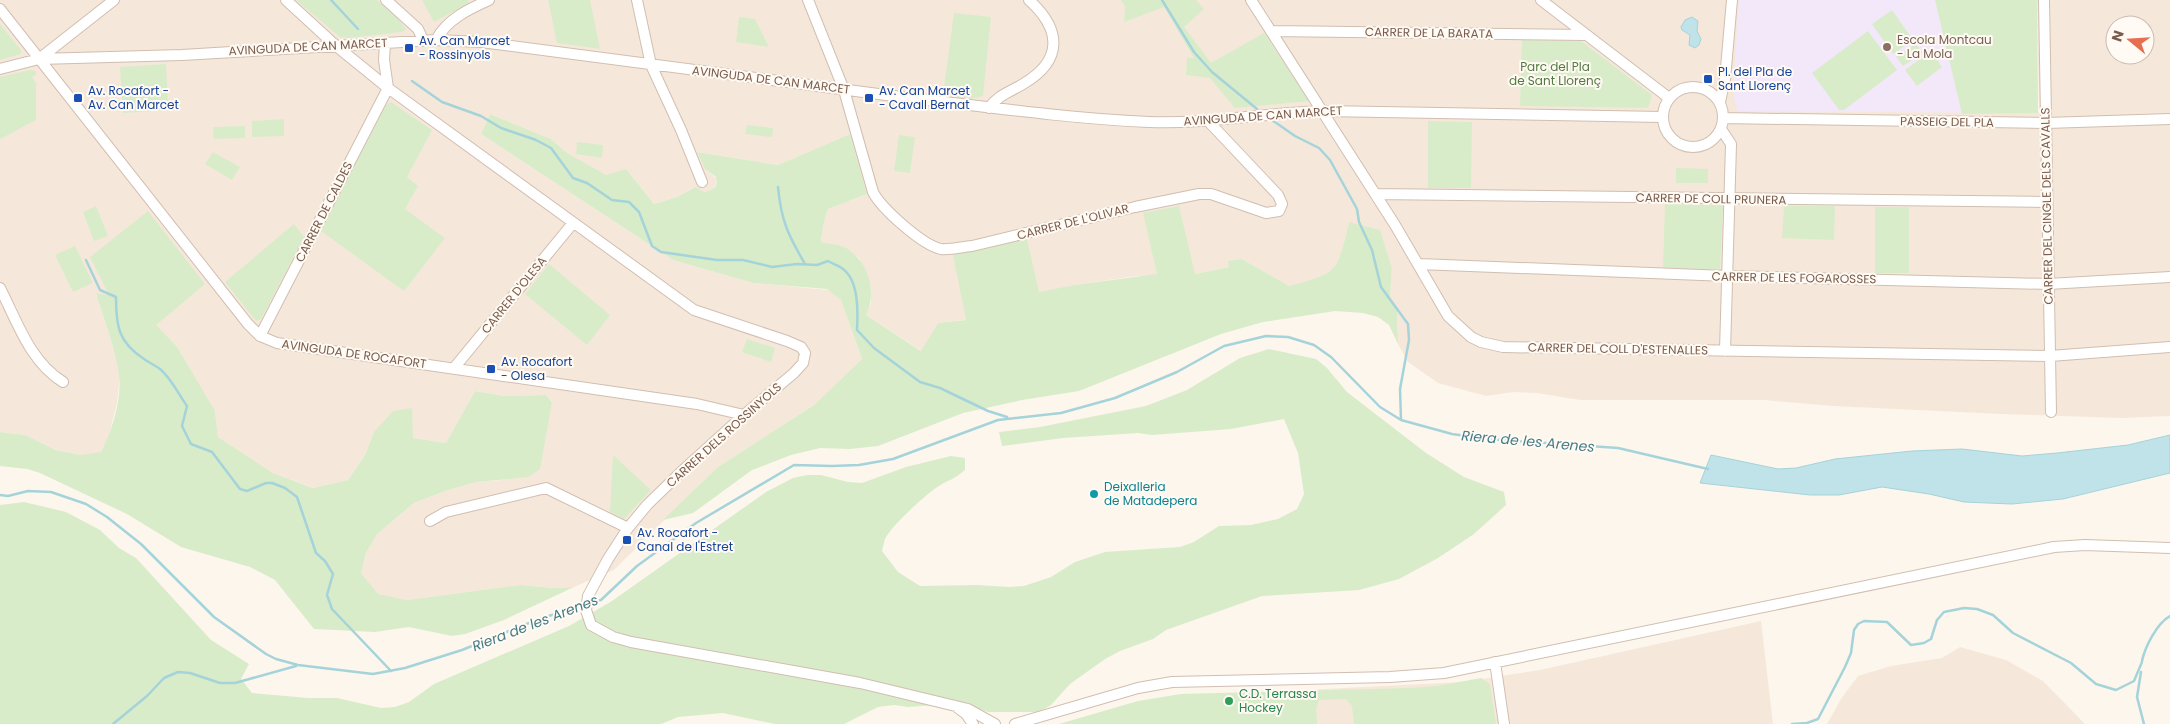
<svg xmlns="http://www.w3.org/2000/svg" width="2170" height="724" viewBox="0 0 2170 724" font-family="Poppins,sans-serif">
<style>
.residential{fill:#f5e8da;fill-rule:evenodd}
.education{fill:#f3e8fa}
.green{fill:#d8ecc9}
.water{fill:#bfe3e8;stroke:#a5d3da}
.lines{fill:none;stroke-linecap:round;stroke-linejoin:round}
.stream{stroke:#a5d3da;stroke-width:2.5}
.minor-casing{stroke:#d1beb0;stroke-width:12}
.minor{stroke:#fff;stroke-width:10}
.education-dot{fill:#8d6e63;stroke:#fffaf3;stroke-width:2}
.transit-dot{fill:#1a4fb4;stroke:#fffaf3;stroke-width:2}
.culture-dot{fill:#0f9aa8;stroke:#fffaf3;stroke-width:2}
.leisure-dot{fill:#2e9e5b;stroke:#fffaf3;stroke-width:2}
.labels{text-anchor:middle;stroke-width:4;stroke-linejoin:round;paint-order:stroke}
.street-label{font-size:12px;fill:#7a5c4d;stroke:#fffaf3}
.education-label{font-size:12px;fill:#785e54;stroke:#fffaf3;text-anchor:start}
.transit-label{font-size:12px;fill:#164399;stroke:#fffaf3;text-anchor:start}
.park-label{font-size:12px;fill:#537a41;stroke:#fffaf3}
.culture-label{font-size:12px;fill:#0d838f;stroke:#fffaf3;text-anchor:start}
.leisure-label{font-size:12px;fill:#27864d;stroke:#fffaf3;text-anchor:start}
.water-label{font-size:14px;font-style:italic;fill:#437c86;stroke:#fffaf3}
</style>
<rect width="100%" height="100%" fill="#fdf6ec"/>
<path class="residential" d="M0 0H1935L2039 112 2037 0H2170V416L2122 418 2002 414 1833 406 1764 400H1580L1537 393 1513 392 1486 396 1438 383 1408 362 1398 344 1397 311 1390 296 1392 268 1349 222 1340 259 1329 274 1313 280 1289 286 1242 259 1229 267 1195 274 1136 276 1074 285 1038 293 989 317 938 323 922 351 866 315 871 303V288L867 274 859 258 844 247 821 243 823 226 828 209 867 194 850 134 778 165 697 152 705 169 717 179 715 188 705 192 694 187 677 197 654 204 626 169 606 176 567 153 551 139 490 114 481 134 673 260 753 283 829 290 841 300 862 359 814 405 718 467 614 570 574 587 554 588 520 585 407 600 378 595 361 573 366 553 377 534 414 503 448 490 477 482 502 480 545 435 552 401 546 395 504 396 475 391 446 443 374 432 365 455 348 480 314 488 273 473 218 437 215 411 116 297 96 293 114 350 120 376 117 403 108 439 101 453 81 455 56 450 25 435 0 432ZM2115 25H2145V55H2115Z
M1761 621 1773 724H1069L1186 696 1462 682 1540 670Z
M1960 647 2006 660 2043 681 2085 724H1827L1841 699 1858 676 1891 666 1942 658Z"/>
<path class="education" d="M1739 0H2037L2038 113 1738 111 1733 94Z"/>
<path class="green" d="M296 0H377L398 19 406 29 402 32 348 38 340 37Z
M422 0H468L469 3 434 22Z
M548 0H590L600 49 557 43Z
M1121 0H1196L1204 9 1184 27 1211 63 1264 33 1310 101 1235 108 1210 78 1186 75 1187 58H1194L1164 7 1124 22 1125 7Z
M1935 0H2037L2038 113 1962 114Z
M1892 10 1913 40 1893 54 1872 24Z
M954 13 991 17 983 96 969 99 943 95Z
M739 17 755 19 769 47 736 42Z
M0 24 21 50V54L0 60Z
M1868 31 1897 70 1844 110H1839L1812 73Z
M1522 40 1581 41 1652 95 1648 108 1520 106Z
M1916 44 1923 53 1903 66 1896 57Z
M1931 51 1942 67 1917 86 1905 70Z
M166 64 168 110 123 113 120 67Z
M30 70 36 71V75L32 77 36 83V120L0 139V77Z
M391 102 432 130 407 177 418 186 405 209 445 238 404 291 321 231 386 105Z
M490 114 551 139 567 153 606 175 626 169 654 204 677 197 695 187 705 192 715 188 717 182 716 177 705 169 697 152 778 165 850 134 867 194 828 209 823 226 821 242C828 244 838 244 844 247 868 259 878 292 866 315L921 351 938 323 966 320 953 255 1027 239 1039 292 1074 285 1157 274 1143 213 1179 206 1195 274 1229 267 1228 261 1242 259 1289 286C1340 273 1337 271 1349 222L1380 230 1392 268 1390 296 1397 311 1398 344 1389 325 1378 317 1363 313 1335 311 1263 322 1221 334 1079 391 1022 400 963 413 878 446 850 449 820 448 791 455 752 470 693 513 663 520 718 467 814 405 862 359 841 300 827 289 753 283 673 260 481 134Z
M284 119V136L252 137V121Z
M1428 121 1472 122 1471 188H1428Z
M747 125 773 128 772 137 745 134Z
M245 126V138L214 139 213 127Z
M899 135 915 137 910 173 894 171Z
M577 142 603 145 602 158 576 154Z
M213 152 240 167 232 180 205 164Z
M1676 168 1708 169V183H1676Z
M1665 204 1723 205 1720 269 1663 268Z
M96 206 108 236 94 241 83 212Z
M1784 206H1835L1834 240 1782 238Z
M1875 207H1909V273H1875Z
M148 211 205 284 156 325 177 347 215 411 218 437 273 473 313 488 348 480 365 455 374 432 393 411 412 408 413 438 446 443 475 391 504 396 546 395 552 402 540 469 528 477 477 482 448 490 414 503 377 534 366 553 361 573 378 594 407 600 520 585 554 588 574 587 504 620 465 634 452 636 409 627 375 632 314 629 275 580 250 567 181 547 127 514 40 473 27 469 0 466V432L25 435 56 450 81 455 101 452C112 431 122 399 119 375 115 347 104 320 96 293L109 295 90 257Z
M294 224 304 237 261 319 256 321 225 282Z
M75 246 93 283 73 292 55 255Z
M549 264 610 315 587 345 525 294Z
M747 339 775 348 771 362 742 352Z
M1269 349 1316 359 1327 368 1347 392 1426 453 1464 477 1504 492 1506 505 1474 534 1438 558 1399 579 1359 590 1262 596 1166 630 1153 639 1120 651 1105 659 1070 684 1051 705 1039 712H988L963 703 908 707 894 705 878 707 844 724H775L723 713 678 717 661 724H0V505L24 502 66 512 100 530 119 548 136 558 211 640 249 664 241 679 252 693 308 698H337L381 708 395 707 409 702 434 684 569 626 612 601 766 492 793 478 807 475H821L848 482 862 483 906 467 951 456 965 458V470C957 477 950 480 942 484 929 491 891 526 885 539 884 542 883 547 882 551L898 572 920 586 977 585 1009 587 1024 586 1051 577 1075 562 1105 552 1180 547 1194 542 1219 526 1251 525 1278 519 1297 509 1304 494 1298 453 1284 419 1231 429 1152 435 1138 433 1063 438 1002 446 999 432 1040 427 1146 406 1187 390 1240 358Z
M613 455 651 490 624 519 610 512Z
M1481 678 1490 684 1496 724H1354L1352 706 1346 699 1319 700 1316 709 1317 724H1059L1138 701 1181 694 1408 688 1437 686Z"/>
<path class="water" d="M1692 17 1698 21 1697 31 1701 39 1699 45 1695 48 1689 45 1690 35 1682 30 1681 27 1685 20Z
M2170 435V473L2063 499 2012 504 1964 502 1929 494 1882 487 1839 495H1810L1700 483 1711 455 1778 469 1796 468 1835 459 1912 451 1962 449 2022 456 2057 453 2128 445Z"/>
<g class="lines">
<path class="stream" d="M331 0 358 29
M1162 0 1194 52 1212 72 1257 109
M412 81 442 102 481 116 501 128 536 140 551 148 573 178 587 183 612 200 629 202 639 212 652 246 661 252 717 260H743L772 267 797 264 817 265 828 261C833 264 839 266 843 269 859 281 858 312 857 330L874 348 920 382 940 388 988 411 1007 417
M1272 120 1295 136 1319 148 1330 160 1357 209 1359 222 1372 250 1381 287 1408 324 1409 340 1400 389 1401 420
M778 187C781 220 788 235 805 264
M86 260 100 290 116 297C116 326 118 342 144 359 149 363 155 365 160 369 172 379 178 394 187 406L182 426 191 444 212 452 240 489 247 491 266 483H272L285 488 297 497 316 553 325 561 333 574 327 595 332 609 391 671
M0 495 8 496 28 491 51 492 86 504 107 517 141 544 214 617 266 654 276 659 298 665 373 674 405 668 462 650 534 621 585 604
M590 603 601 600 637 566 696 523 794 465 832 466 859 465 893 459 998 420 1061 413 1115 398 1177 372 1224 346 1266 336 1288 337 1314 345 1331 357 1380 407 1401 420 1452 434 1487 439 1618 448 1708 469
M2142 661C2145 647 2157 623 2170 616
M2141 672 2137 697 2144 724
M113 724 147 696 164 678 178 672 190 673 220 683H235L296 666
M1792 724 1807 723 1818 719 1845 667 1851 653 1854 630 1858 624 1864 621 1887 622 1911 645 1924 643 1931 639 1937 620 1944 612 1964 608 1977 609 1993 615 2013 633 2071 663 2096 684 2116 690 2134 681 2142 662"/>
<defs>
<path id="minor" d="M286 0 335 45 388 88 694 310 787 341 801 347 805 353 803 363 794 373 744 415 681 472 647 505 628 528 608 559 588 596 586 610 591 625 613 637 631 642 860 683 968 709 995 724
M386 0 418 29 423 40
M637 0 651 65 681 130 702 182
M808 0 844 90 873 192C881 208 922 245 941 249 951 250 961 247 972 246L1135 207 1199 194H1211L1266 213 1279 211 1282 204 1278 195 1209 122
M1251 0 1395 225 1448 316 1471 337 1481 342 1503 347 2050 356 2170 347
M1541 0 1669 98
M2044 0 2051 412
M0 9 248 324 260 336 277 343 697 404 744 415
M1272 31 1586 35
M436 40C447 19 469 9 489 0
M385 43 384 60 388 88
M39 59 114 0
M0 69 39 59 182 55 436 40 481 42C616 60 751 78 886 95 974 105 1061 118 1149 122 1207 124 1265 113 1323 111L1662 117
M1663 117a30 30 0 1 1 60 0a30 30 0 1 1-60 0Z
M1720 102 1725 79 1732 0
M989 108C998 95 1010 92 1023 84 1064 60 1061 29 1029 0
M1723 118 2046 123 2170 119
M1721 129 1731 144 1725 351
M1375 194 2047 202
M1419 264 1727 276 2048 284 2170 277
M0 288C17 321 30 362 63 382
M260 336 388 88
M454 368 573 223
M430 521 446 512 546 488 628 528
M1495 662 1504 724
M958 708 966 714 973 724
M1015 724 1138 688 1172 682 1390 677 1444 673 2054 547 2085 545 2170 548"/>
</defs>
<use href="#minor" class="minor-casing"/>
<use href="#minor" class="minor"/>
</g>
<circle class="education-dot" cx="1887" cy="47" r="5"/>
<g class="transit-dot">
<rect x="404" y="43" width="10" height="10" rx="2.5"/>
<rect x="1703" y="74" width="10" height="10" rx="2.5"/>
<rect x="73" y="93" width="10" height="10" rx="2.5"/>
<rect x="864" y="93" width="10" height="10" rx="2.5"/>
<rect x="486" y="364" width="10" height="10" rx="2.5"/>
<rect x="622" y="535" width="10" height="10" rx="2.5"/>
</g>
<circle class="culture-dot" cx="1094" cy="494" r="5"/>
<circle class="leisure-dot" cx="1229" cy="701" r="5"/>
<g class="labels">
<g class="street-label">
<text transform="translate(1429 33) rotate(1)" y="4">CARRER DE LA BARATA</text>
<text transform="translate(308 47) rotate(-3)" y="4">AVINGUDA DE CAN MARCET</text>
<text transform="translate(771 80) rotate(7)" y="4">AVINGUDA DE CAN MARCET</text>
<text transform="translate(1263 116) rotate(-4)" y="4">AVINGUDA DE CAN MARCET</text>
<text transform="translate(1947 122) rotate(1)" y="4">PASSEIG DEL PLA</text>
<text transform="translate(1711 199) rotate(1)" y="4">CARRER DE COLL PRUNERA</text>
<text transform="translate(2047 206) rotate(-91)" y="4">CARRER DEL CINGLE DELS CAVALLS</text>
<text transform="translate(324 212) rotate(-63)" y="4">CARRER DE CALDES</text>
<text transform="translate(1073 222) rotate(-14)" y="4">CARRER DE L'OLIVAR</text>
<text transform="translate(1794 278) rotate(1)" y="4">CARRER DE LES FOGAROSSES</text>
<text transform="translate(514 295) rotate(-51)" y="4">CARRER D'OLESA</text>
<text transform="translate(1618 349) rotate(1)" y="4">CARRER DEL COLL D'ESTENALLES</text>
<text transform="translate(354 354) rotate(8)" y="4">AVINGUDA DE ROCAFORT</text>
<text transform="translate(724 435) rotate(-42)" y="4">CARRER DELS ROSSINYOLS</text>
</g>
<g class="education-label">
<text x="1897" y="44">Escola Montcau<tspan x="1897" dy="14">- La Mola</tspan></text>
</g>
<g class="transit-label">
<text x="419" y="45">Av. Can Marcet<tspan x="419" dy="14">- Rossinyols</tspan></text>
<text x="1718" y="76">Pl. del Pla de<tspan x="1718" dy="14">Sant Llorenç</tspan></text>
<text x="88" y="95">Av. Rocafort -<tspan x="88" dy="14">Av. Can Marcet</tspan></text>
<text x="879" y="95">Av. Can Marcet<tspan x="879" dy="14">- Cavall Bernat</tspan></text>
<text x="501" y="366">Av. Rocafort<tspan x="501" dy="14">- Olesa</tspan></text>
<text x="637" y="537">Av. Rocafort -<tspan x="637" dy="14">Canal de l'Estret</tspan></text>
</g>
<g class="park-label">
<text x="1555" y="71">Parc del Pla<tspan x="1555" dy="14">de Sant Llorenç</tspan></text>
</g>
<g class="culture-label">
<text x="1104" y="491">Deixalleria<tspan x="1104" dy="14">de Matadepera</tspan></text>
</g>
<g class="leisure-label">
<text x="1239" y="698">C.D. Terrassa<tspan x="1239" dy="14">Hockey</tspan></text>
</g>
<g class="water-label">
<text transform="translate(1528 441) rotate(5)" y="5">Riera de les Arenes</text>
<text transform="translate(535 623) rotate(-21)" y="5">Riera de les Arenes</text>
</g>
</g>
<g transform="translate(2130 40) rotate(288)"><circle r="24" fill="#fffaf3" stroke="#cabbb1"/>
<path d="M0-4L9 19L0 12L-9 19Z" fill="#e76f51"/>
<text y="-8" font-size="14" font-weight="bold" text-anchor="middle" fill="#7a5c4d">N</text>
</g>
</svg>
